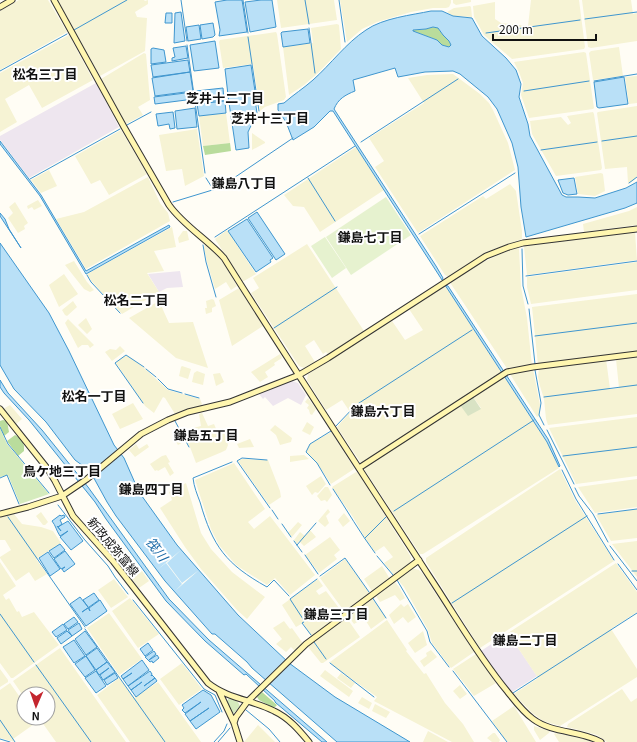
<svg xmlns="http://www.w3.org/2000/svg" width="637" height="742" viewBox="0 0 637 742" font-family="Georgia,'Noto Sans JP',serif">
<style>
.industrial{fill:#eee6ef}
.farmland{fill:#f6f3d4}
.green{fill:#d5ebbd}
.forest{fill:#b9dc9c}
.cemetery{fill:#d9e3c4}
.pitch{fill:#e6f2cf}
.water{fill:#b9e0f7;stroke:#3f96cf;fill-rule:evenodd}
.pier{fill:#fffdf5}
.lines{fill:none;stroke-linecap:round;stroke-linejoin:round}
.stream{stroke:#3f96cf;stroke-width:1}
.secondary-casing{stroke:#333;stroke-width:7}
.secondary{stroke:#fff6b0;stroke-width:5}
.labels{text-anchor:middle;stroke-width:4;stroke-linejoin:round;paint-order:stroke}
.street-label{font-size:12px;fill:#111;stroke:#fff}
.neighbourhood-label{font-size:13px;font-weight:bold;fill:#111;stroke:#fff}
.water-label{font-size:13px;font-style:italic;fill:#1768a6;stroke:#fff}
</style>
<rect width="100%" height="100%" fill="#fffdf5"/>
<path class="industrial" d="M96 83 119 127 29 178 0 140V136Z
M180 271 183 287 167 288 159 292 148 274Z
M292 381 298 383 306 395 301 405 288 398 273 406 265 397 263 399 259 394Z
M508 633 537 676 512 692 500 678 481 651Z"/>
<path class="farmland" d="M19 0H48L67 32 0 70V11Z
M57 0H144L145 1 148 0V4L135 12 137 17 147 18 145 51 100 76Z
M277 0H334L337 20 281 28Z
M340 0H451V3L449 7 446 8H433L411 12 377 22 362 29 347 42Z
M453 0H471V2L456 5 453 3Z
M531 0H579L585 47 584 49 512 59 484 35 474 17 473 6 495 2V19L501 23 528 26Z
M582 0H631L633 14 637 13V41L591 48 588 47Z
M470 6 471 7 472 17 453 16 447 12 454 8Z
M337 24 339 25 341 49 319 72 304 85 289 95 283 47 313 43 311 28Z
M276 32 277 34 286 97 284 100 265 107 260 111 253 64 223 68 219 42 220 40Z
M69 35 93 80 42 108 29 85 5 99 17 122 0 132V73Z
M619 47 623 76 593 80 589 53 591 51Z
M584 52 586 53 594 108 593 109 529 118 521 95 523 83 519 72 514 62Z
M144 53 146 54 150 100 138 107 143 115 126 124 101 79Z
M453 74 480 94 489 103 493 110 508 143 515 170 418 233 375 167 384 161 369 138 424 103 408 78 427 75Z
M637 76V103L629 104 625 77Z
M637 106V176L633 181 628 183 627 167 605 169 597 113 598 112Z
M593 112 594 114 602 168 601 170 556 176 532 134 530 121 561 117 568 125 571 123 567 116Z
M226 113 230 143 203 146 199 116Z
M197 129 204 176 185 186 182 169 166 171 159 135Z
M121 130 147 174 109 195 100 180 91 184 75 156Z
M252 133 265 142V143L252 150Z
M356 147 384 190 320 232 304 207 293 206 284 195Z
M49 170 57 186 41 193 31 180Z
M601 173 603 174 605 191 595 196 578 194 575 177Z
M148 177 160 203 168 213 170 221 86 269 56 219 84 212Z
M510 184 516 191 522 231V239L484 253 449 277 445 275 420 236 483 196 486 199Z
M38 200 42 206 34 210 32 207 28 209 27 206Z
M15 202 28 223 24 226 25 229 18 233 8 218 13 213 9 207Z
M637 207V225L584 232 583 224 629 211Z
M172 227 176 247 154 251 164 271 147 273 159 292 122 314 92 282 87 274Z
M227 230 256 274 244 281H242L215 239Z
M183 231H187L189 240 179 243 178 238Z
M635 232 637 260 527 275 524 247 525 246Z
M205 244 210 248 225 265 237 286 231 290 226 282 215 289 207 262 204 248Z
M307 244 364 331 328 354 326 352 323 354 314 340 305 346 315 362 304 368 299 366 251 293 259 288 253 278Z
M518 248 519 249 521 287 527 318 532 366 508 370 451 284V281L477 265 509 250Z
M74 261 87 282 94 290 90 292 84 289 65 265Z
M637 262V290L531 304 527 287V277Z
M64 274 78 294 59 307 49 285Z
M445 285 502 373 363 463H361L337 427 350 412 342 400 326 410 307 380 308 374 392 321 405 340 423 330 409 309Z
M239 288 263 326 232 346 219 300Z
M637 294V352L538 365 532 307Z
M212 299 214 300 216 306 212 308V312L206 314 205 308H207L206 301Z
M73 301 77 307 67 316 65 315 62 310Z
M159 301 169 323 193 322 208 368 176 358 129 318Z
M86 318 92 329 87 334 78 325Z
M68 319 94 345 90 348 88 345H82L78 348 65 323Z
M120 346 125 351 112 361 105 352 110 349 116 350Z
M280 354 282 358 274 363 275 365 265 372 268 377 260 382 251 372Z
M124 356H128L143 367 168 390 200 399 202 404 201 406 175 414 165 398 163 397 154 413 145 406 116 363Z
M637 356V414L548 425 546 419 544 399 540 386 538 377 539 368 606 359 610 389 619 388 616 359Z
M182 366 191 369 188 379 179 376 181 367Z
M533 369 540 405 539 416 537 417 510 374Z
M197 371 205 374 203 385 192 382 194 373Z
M220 373 224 382 216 386 213 374Z
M504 376 547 442 559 468 423 554H420L364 469 365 467 460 405 481 408 473 397Z
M308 398 316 409 312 415 310 414 309 410 307 408 309 405 305 402Z
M133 403 143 419 120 429 112 414Z
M10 405 22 419 16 424 3 409Z
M202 413 208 426 214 424 217 431 223 428 228 445 226 450 222 452 196 463 190 447 181 431 201 426 199 414Z
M637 417V476L576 484 549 428Z
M307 422 314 427 310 435 302 431Z
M275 425 292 438 291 442 280 445 276 435 270 430Z
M331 432 354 468V469L331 484 317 463 306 452 310 444Z
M180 433 185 441 178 445 173 437Z
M250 439 254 447 239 448 237 444Z
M136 444 139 449 147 444 149 447 135 457 129 450Z
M166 455 170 462 168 463 174 473 170 476 165 467 158 471 157 470 155 471 150 464 162 456Z
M304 455 309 459 290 462V456Z
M242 459 268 460 280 491 281 497 269 505 238 461Z
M234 463 265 509 248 522 254 529 270 516 315 575 290 595 275 578 267 585 236 565 219 545 211 529 195 480Z
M560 469 575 500 614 561 480 648 426 562V558Z
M356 472 358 473 374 498 411 557 410 563 394 575 384 563 393 557 384 546 375 552 365 538 353 517 332 487Z
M321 476 326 484 318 493 315 492 312 495 306 486Z
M637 479V507L595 513 578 487Z
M186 483 201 533 211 549 232 572 265 597 247 619 237 610 201 569 185 547 160 508 172 500 169 492Z
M325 487H328L332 495 327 502 325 500 321 501 317 496Z
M328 509 330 512 326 516 329 523 325 527 318 521Z
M637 509V538L611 541 596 515Z
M41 512 48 522 45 525H43L36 516Z
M344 513 350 521 343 527 338 520Z
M14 514 22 524 41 527 53 531 61 543 36 559 47 574 35 581 29 572 16 581 0 558V557L11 550 5 540H0V517Z
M298 522 302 525 292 537 288 533Z
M310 530 316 537 304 546 299 541 297 544 294 540 300 532 305 536Z
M330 537 340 550 334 555 337 559 319 573 305 555Z
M637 541V577L612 544Z
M345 559 370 594 346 611H344L320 578Z
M0 562 16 586 3 595 6 600 9 598 17 612 19 611 22 617 34 612 59 645 13 678H11L0 663Z
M616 563 637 592V612L611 629 637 669V677L560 726 543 721 531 712 514 694 538 678 508 633Z
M382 566 390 579 372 591 364 579Z
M411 568 419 570 422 573 474 652 451 668 432 643 428 630 404 587 397 579Z
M142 571 149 581 139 588 132 579Z
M114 579 128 597 111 608 98 590Z
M318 579 323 586 316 591 319 595 326 591 342 612V615L312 636 303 623 296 627 282 605Z
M392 582H395L399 587 405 598 400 601 395 595 380 602 376 596V594Z
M371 597 386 618 371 629 364 618 354 624 348 616V614Z
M130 598 159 634 138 648 112 611Z
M401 604 404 607 408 604 416 617 408 623 403 617 394 624 389 615Z
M109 613 142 659 119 675 87 628Z
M344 617H346L360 637 323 663H321L308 647V644Z
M387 620 407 650 406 651 424 674 426 673 445 703 463 724 474 742H452L374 701 377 697 335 667 330 662Z
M284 621 290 629 292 628 302 642V645L295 651 291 647 286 652 276 644 282 639 273 628Z
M423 631 427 645 415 653 408 643Z
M60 648 126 742H56L39 718H48V694H24V697L13 681Z
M431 650 437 657 424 667 420 661 427 656 426 653Z
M476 654 496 683 474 696 453 669Z
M182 663 202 689 179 705 160 679Z
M0 669 8 680V682L0 687Z
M325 670 353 691 349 697 320 676Z
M341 673 355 683 351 688 337 678Z
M119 678 134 698 158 682 201 742H130L97 695Z
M10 683 24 703V718H34L37 722 13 739 15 742 0 738V690Z
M460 685 467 694 460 699 453 691Z
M622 689 631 702 637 698V742H607L597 735 590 733 567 727 568 724Z
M362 697 372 703 369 709 358 703Z
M375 704 390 712 386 718 372 711Z
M514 706 536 742H508L504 738 492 721Z
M258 725 275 742H244Z
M534 726 550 731 549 733 540 740 534 730Z
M428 731 448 742H423Z
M493 733H495L500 740 499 742H492L487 738Z
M556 733 581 738 593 742H559L554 734Z"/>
<path class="green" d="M0 428 7 444 49 494 20 504 8 475 0 477Z
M229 698 238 702 240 706 234 713H232L227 701Z"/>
<path class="forest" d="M433 27 438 28 443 35 449 41 451 45 449 47 442 45 437 40 413 31V30L426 29Z
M230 143 231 151 205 155 203 146Z
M3 420 7 421 9 432 4 436 0 426V421Z
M15 435 22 439 24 446V451L18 456 7 441Z
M262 692 277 705 274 708 259 700 257 697Z"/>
<path class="cemetery" d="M473 397 481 409 468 416 460 405Z"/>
<path class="pitch" d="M386 197 411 235 351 275 326 237Z
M325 237 346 268 332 278 311 246Z"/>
<path class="water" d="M227 0H242L247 32 219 36 220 30 215 2Z
M261 0H272L276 27 250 32 245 2Z
M431 11H442L453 16 472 18 482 36 506 58 516 70 521 84 519 97 528 124 530 136 562 195 566 197H578L595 198 626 188 637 182V203L625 208 526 237 521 207 518 167 512 143 497 109 488 97 460 74 453 71 425 72 398 77 395 68 353 80 355 91C345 95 338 99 334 109L436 266 443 278 442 280 333 111H330L314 127 293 140 286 122 278 110V104L284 103C293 95 304 88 313 80 331 64 346 43 366 30 383 18 412 15 431 11ZM433 27 438 28 443 35 449 41 451 45 449 47 442 45 437 40 413 31V30L426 29Z
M181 12 185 41 174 43 175 13Z
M166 13H172V23H165Z
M213 23 215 35 213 37 202 39 200 25Z
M199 25 201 39 188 41 186 27Z
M308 29 310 43 283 47 281 33 282 32Z
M215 41 219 68 194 71 190 45Z
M186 46 188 58 172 61V58L175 57 173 48Z
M153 48 164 50 166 62 151 64V49Z
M188 60 190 72 153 77 151 65Z
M251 65 255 91 228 95 225 69Z
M190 72 193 91 155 96 152 78Z
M624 77 628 104 599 108 597 107 594 82Z
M223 88 224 100 197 103 196 91Z
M193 92 194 99 155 104 154 97Z
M254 93 257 113 248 132 249 148 236 150 228 96Z
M225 101 226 113 199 116 197 104Z
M195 108 197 127 177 129 175 111Z
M173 112 175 128 170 129 169 124 158 126 156 114Z
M0 141 41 195 86 271 169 225 170 227 86 274 40 196 0 144Z
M574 178 577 194 568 195 563 193 558 180Z
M257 212 285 254 276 260 248 218Z
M0 213 5 219 9 229 21 248 0 216Z
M247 219 273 258 270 260 271 262 256 272 228 231Z
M0 243 49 313 69 351 114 445 124 458 139 492 177 545 238 615 289 663 335 697 410 742H337L252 668 247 662 215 634H212L165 581 116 516 107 502 90 471 75 460 46 422 14 389 0 365Z
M445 285 448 286 548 439 560 466 559 467 547 442Z
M0 380 8 393 42 430 88 487 169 599 209 640 327 742H322L276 703 275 702V701L246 674 244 675 205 641 166 601 106 519 95 502 29 420 4 393 0 387Z
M60 515 61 516 64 515 65 517 60 520 62 524 58 527 57 526 61 531 58 527 68 521 83 541 71 550 60 537 68 531 60 536C56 530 56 526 52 521Z
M60 544 65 550 54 558 49 551Z
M65 551 75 564 64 572 62 569 65 567 61 569 54 559Z
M48 552 60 569 50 576 39 558Z
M94 593 99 600 82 612 88 608 90 611 89 608 100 600 107 611 86 626 70 604 80 597 88 607 83 600Z
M74 617 78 622 68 629 64 624Z
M79 623 82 629 72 636 68 630Z
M63 624 67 630 56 637 52 632Z
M67 631 72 636 61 644 57 638Z
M85 631 97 647 86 655 75 639Z
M74 640 85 656 74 663 63 647Z
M148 643 153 650 145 656 140 649Z
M97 648 107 662 96 670 86 656Z
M154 651 156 654 149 660 157 655 159 658 153 663 152 661 150 662 145 657Z
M86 656 95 670 85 677 75 664Z
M142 660 149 670 128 686 123 679 132 673 123 679 121 676Z
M107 662 115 672 103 680 100 675 109 668 99 675 96 670Z
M96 671 106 686 96 693 85 678Z
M150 671 152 674 151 676 152 675 155 678 144 686 155 678 157 681 136 697 131 690 142 682 131 690 128 686Z
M115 673 118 678 107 685 104 680Z
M203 690 211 695 220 712 196 729 190 721 209 708 190 721 185 714 201 702 185 713 182 710 184 708 182 705Z"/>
<path class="pier" d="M181 550 167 563 182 583 199 570 175 591 182 584 166 563 157 570Z"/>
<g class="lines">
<path class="stream" d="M181 0 187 41
M243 0 248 33
M305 0 309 24
M339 0 345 42
M585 19 637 12
M309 28 315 73
M74 30 127 0
M486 33 580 20
M248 37 259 111
M187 45 205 173
M0 71 67 34
M594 81 637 74
M524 91 589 81
M127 125 151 112
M602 141 637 136
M361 142 458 79
M541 150 597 142
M206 178 213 189
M308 178 335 221
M30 179 120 129
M629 183 637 177
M173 202 219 188 293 138
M419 234 515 173
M215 237 355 146
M203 245 206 262 216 297
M522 249 523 286 528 304
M87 275 91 282 120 313
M526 276 637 261
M529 309 535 364
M274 328 337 287
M535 336 637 323
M146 369 156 377
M535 370 541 403 539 415 544 425
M158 379 168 389 182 393
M185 394 199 398
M544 397 637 385
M143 403 115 363 126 355 144 367
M175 421 189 447
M336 426 356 405 472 330
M0 427 8 444 49 493
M547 430 574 484
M563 456 637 447
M267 460 242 458 237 461 270 508
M232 462 193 478C194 487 197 494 200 502 213 547 226 564 267 587L274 580 289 596
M562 470 576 499 614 560
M0 478 7 475 19 504
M330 485 317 463 306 452 310 444 331 431
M575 488 579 496 593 514 608 542
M333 489C347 510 360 533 375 553
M58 505 84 539 108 566 115 577 128 594
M272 510 278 519
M394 511 534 420
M598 514 637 509
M8 517 85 627
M282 524 291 537
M365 538 386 517
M294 541 302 552
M297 545 316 523
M610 546 637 581
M305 555 318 574
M377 556 393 575
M618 564 637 590
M632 571H637
M320 576 345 558 369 592
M397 580 427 631 430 642 449 667
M372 597 386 618
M133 600 204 689 215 695 222 712
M452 603 587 516
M0 614 34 662
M85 629 165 742
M311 635 302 623 304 622 303 619 290 599 317 579
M314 642 326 659
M330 663 374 697
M36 665 91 742
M453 671 507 742
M513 693 637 613
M246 710 269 729 280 742
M0 720 15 742
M0 739 10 742
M214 742 224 731 227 724
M218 742 230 728"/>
<defs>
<path id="secondary" d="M54 0 124 127 169 205C184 226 207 239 224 258 291 365 361 471 429 576 455 615 478 656 507 691 515 701 523 712 533 719 553 734 580 730 601 742
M0 7 12 0
M0 409 47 468 55 481 73 516 113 561 208 683C228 699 253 700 274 711 289 718 299 730 309 742
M359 468 507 372 533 367 637 354
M0 514 28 507 62 496 87 479 141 434 168 420 188 412 230 402 299 375 328 358 486 256 509 247 523 243 637 229
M219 691 234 723 240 742
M234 723 236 717 247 702 306 644 419 560"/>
</defs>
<use href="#secondary" class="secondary-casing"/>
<use href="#secondary" class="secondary"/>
</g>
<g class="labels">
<g class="street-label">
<text transform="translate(113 547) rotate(50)" y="4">新政成弥富線</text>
</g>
<g class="neighbourhood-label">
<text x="45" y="79">松名三丁目</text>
<text x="225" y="103">芝井十二丁目</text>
<text x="270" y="123">芝井十三丁目</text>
<text x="244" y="188">鎌島八丁目</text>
<text x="370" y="242">鎌島七丁目</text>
<text x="136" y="305">松名二丁目</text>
<text x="94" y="401">松名一丁目</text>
<text x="383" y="416">鎌島六丁目</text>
<text x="206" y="440">鎌島五丁目</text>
<text x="62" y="476">鳥ケ地三丁目</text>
<text x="151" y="494">鎌島四丁目</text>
<text x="336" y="619">鎌島三丁目</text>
<text x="525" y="645">鎌島二丁目</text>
</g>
<g class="water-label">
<text transform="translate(157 549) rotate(53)" y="5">筏川</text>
</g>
</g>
<g transform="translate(36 706) rotate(182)"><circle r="19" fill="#ffffff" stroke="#a0a0a0"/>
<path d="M0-3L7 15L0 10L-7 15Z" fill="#c4262e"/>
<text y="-6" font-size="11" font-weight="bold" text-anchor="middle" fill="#111111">N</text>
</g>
<path d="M493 34v6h103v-6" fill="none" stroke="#111111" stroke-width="2"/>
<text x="499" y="34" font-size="12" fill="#111111" stroke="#ffffff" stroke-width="3" paint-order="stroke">200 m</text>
</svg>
